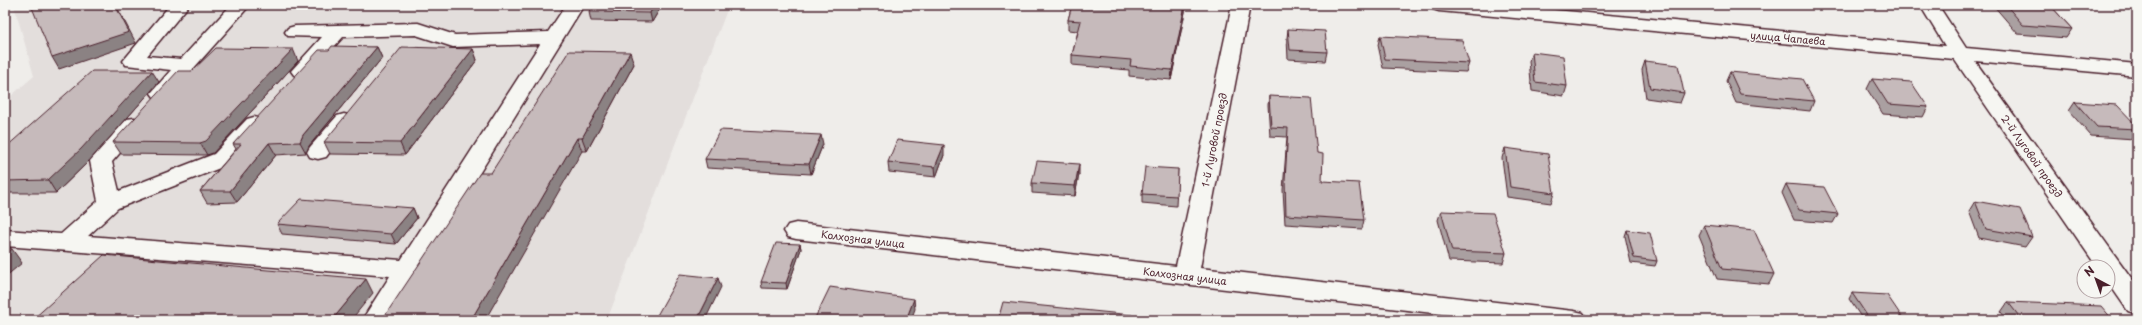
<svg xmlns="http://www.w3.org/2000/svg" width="2142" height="325" viewBox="0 0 2142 325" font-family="'Playpen Sans',sans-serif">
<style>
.built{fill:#e3dedc}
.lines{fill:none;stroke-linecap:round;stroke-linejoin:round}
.minor-casing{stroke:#4a1f2b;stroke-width:3}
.minor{fill:#f6f6f2;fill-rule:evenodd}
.wall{fill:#aaa0a1;stroke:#4a1f2b}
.shaded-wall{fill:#8b8283;stroke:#4a1f2b}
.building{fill:#c6babb;stroke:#4a1f2b}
.labels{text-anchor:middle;stroke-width:3;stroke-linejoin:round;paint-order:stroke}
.street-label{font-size:10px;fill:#4a1f2b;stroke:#f6f6f2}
</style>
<rect width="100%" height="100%" fill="#efedea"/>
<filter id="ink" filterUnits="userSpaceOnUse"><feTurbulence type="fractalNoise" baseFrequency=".025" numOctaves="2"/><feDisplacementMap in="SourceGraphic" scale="8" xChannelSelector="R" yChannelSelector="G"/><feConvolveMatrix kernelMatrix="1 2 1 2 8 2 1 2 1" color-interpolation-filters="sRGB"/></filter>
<g filter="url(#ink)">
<path class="built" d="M14 5H729L607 320H5V101L34 76Z"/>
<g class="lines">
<defs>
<path id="minor" d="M170 5H189L147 56 181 59 231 5H250L168 97 161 99 154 97 151 93 171 70 126 65 123 61Z
M566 5H584L388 320H362L390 276 5 246V230L61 234 98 201 90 161 127 119 134 118 141 119 145 124 112 162 119 191 214 154 247 119 254 117 261 119 265 123 230 164 118 208 88 236 401 260 540 44 453 47 416 35 343 37 308 75 301 77 294 75 291 71 322 37 288 36 285 32 288 28 295 26 418 23 455 35 548 32Z
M1232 5H1250L1200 268 1574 311 1583 313 1587 320H1493L796 239 788 237 784 231 788 225 796 223 1176 266Z
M1430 5H1499L1945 46 1920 5H1938L1966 48 2137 64V76L1975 61 2137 286V314L2128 311 2108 282V267H2097L1954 59 1439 11 1433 9Z
M344 114 351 116 355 120 351 124 326 157 318 159 310 157 307 152 310 147 337 116Z"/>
</defs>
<use href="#minor" class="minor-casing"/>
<use href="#minor" class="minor"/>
</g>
<path class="wall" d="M593 5H662L652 22 591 21 589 12Z
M1072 5H1186L1185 12 1171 80 1129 76V70L1072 65V55L1078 31 1068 30V20Z
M1993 5H2050L2072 29 2066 38 2018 34Z
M1288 29 1327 52 1325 61 1288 59 1287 38Z
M1380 36 1469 63 1466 72 1383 68 1378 45Z
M377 47 382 58 309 146 306 153 276 155 237 202 207 203 200 191 236 149 233 144 329 50Z
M473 49 477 60 405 155 330 154 324 142Z
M1532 52 1567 86 1564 96 1532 91 1529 61Z
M298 61 213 153 207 155 121 154 113 142 192 71Z
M1645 61 1684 93 1680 103 1646 98 1642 70Z
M634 64 587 151H582L491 173Z
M1730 72 1814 101 1810 111 1736 103 1726 81Z
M1872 79 1928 107 1923 117 1883 114 1867 89Z
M159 82 89 161 56 193H5V148Z
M1269 96 1317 153 1322 181 1364 220 1362 229 1285 224 1283 190 1287 137 1270 136 1268 105Z
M2075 102 2137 126V134L2134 139 2091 136 2069 111Z
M823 144 811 174 707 168 705 159Z
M1505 148 1554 193 1551 203 1507 197 1502 158Z
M944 155 936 177 889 172 888 162Z
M1178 169 1176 206 1142 203V194Z
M1079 174 1075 196 1032 193V183Z
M2137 175V193L2130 184Z
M1786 184 1838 214 1833 223 1794 220 1782 193Z
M1975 201 2032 237 2025 247 1979 238 1969 211Z
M413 208 417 218 396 244 282 234 277 224Z
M1441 211 1506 253 1503 263 1449 261 1438 220Z
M1704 225 1774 274 1769 284 1717 279 1699 235Z
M1627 230 1657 261 1655 266 1631 263 1625 236Z
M800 244 801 249 787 289 762 288 761 282Z
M1852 293 1904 320H1863L1849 299Z
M2008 302 2113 320H2007L2001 312Z"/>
<path class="shaded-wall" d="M115 5H116L136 43 59 69 52 57Z
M654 5H662L652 22 650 13Z
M1185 5V12L1171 80 1172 70Z
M377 47 382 58 309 146 306 153 300 142 303 135Z
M293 49 298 61 213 153 207 155 200 143Z
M473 49 477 60 405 155 400 143Z
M630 52 634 64 587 151 582 138Z
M152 71 159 82 89 161 56 193 48 180Z
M821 135 823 144 811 174 809 164Z
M577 138 582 151 485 320H471Z
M269 143 276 155 237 202 230 191Z
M944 145V155L936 177 935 167Z
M1079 164V174L1075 196V186Z
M413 208 417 218 396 244 391 234Z
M800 244 801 249 787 289 786 283Z
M12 249 22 263 5 277V255Z
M718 278 721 287 705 320H697Z
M366 279 373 293 351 320H332Z
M914 299 915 309 911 320H906Z"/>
<path class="building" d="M31 5H115L129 32 52 57Z
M593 5H654L650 13 589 12Z
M1072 5H1185L1172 70 1130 66 1131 60 1072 55 1081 21 1068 20Z
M2006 5H2050L2072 29 2023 25Z
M1288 29 1325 31 1327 52 1290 50Z
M1380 36 1462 40 1469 63 1385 59Z
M332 46 377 47 303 135 300 142 269 143 230 191H200L241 144H233L319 50H329Z
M402 47 473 49 400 143 324 142Z
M216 48 293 49 206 141 200 143 113 142 178 71H192Z
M569 51 630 52 582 138H577L471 320H382L480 173H491Z
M1532 52 1563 56 1567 86 1535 82Z
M1645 61 1678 65 1684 93 1650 88Z
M92 71H152L81 149 48 180 5 181V148Z
M1730 72 1802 79 1814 101 1740 94Z
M1872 79 1911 82 1928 107 1888 104Z
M1269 96 1311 98 1317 153 1323 154 1322 181 1359 183 1364 220 1286 215 1285 181 1288 128 1271 127Z
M2075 102 2117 105 2137 126V129L2097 127Z
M720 130 821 135 809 164 705 159Z
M897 140 944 145 935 167 888 162Z
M1505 148 1548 154 1554 193 1510 187Z
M1037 161 1079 164 1075 186 1032 183Z
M1145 167 1178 169 1177 196 1142 194Z
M1786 184 1824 187 1838 214 1799 210Z
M301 199 413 208 391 234 277 224Z
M1975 201 2020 209 2032 237 1986 229Z
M1441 211 1493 213 1506 253 1452 251Z
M1704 225 1754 230 1774 274 1722 269Z
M1627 230 1650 233 1657 261 1634 258Z
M776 243 800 244 786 283 761 282Z
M5 248 12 249 5 255Z
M104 255 366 279 332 320H32Z
M680 274 718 278 697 320H663L655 319Z
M830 287 914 299 906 320H814Z
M1852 293 1887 295 1904 320H1870Z
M1003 302 1132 315 1131 320H998Z
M2008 302 2101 306 2113 320H2022Z"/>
</g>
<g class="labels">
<g class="street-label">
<text transform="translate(1788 38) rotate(5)" y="4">улица Чапаева</text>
<text transform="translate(1214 140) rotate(-79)" y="4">1-й Луговой проезд</text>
<text transform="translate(2032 156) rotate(55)" y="4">2-й Луговой проезд</text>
<text transform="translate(863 239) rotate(7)" y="4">Колхозная улица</text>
<text transform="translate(1185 276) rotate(7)" y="4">Колхозная улица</text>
</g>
</g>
<rect width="2142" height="325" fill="none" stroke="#f6f6f2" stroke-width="20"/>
<rect x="10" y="10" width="2122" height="305" fill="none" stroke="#4a1f2b" stroke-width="1.5" filter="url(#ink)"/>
<g transform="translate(2096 279) rotate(319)"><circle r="19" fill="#f6f6f2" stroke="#b1a0a2"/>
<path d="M0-3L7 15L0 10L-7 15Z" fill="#4a1f2b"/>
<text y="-6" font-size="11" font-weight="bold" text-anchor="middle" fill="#4a1f2b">N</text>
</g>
</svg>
